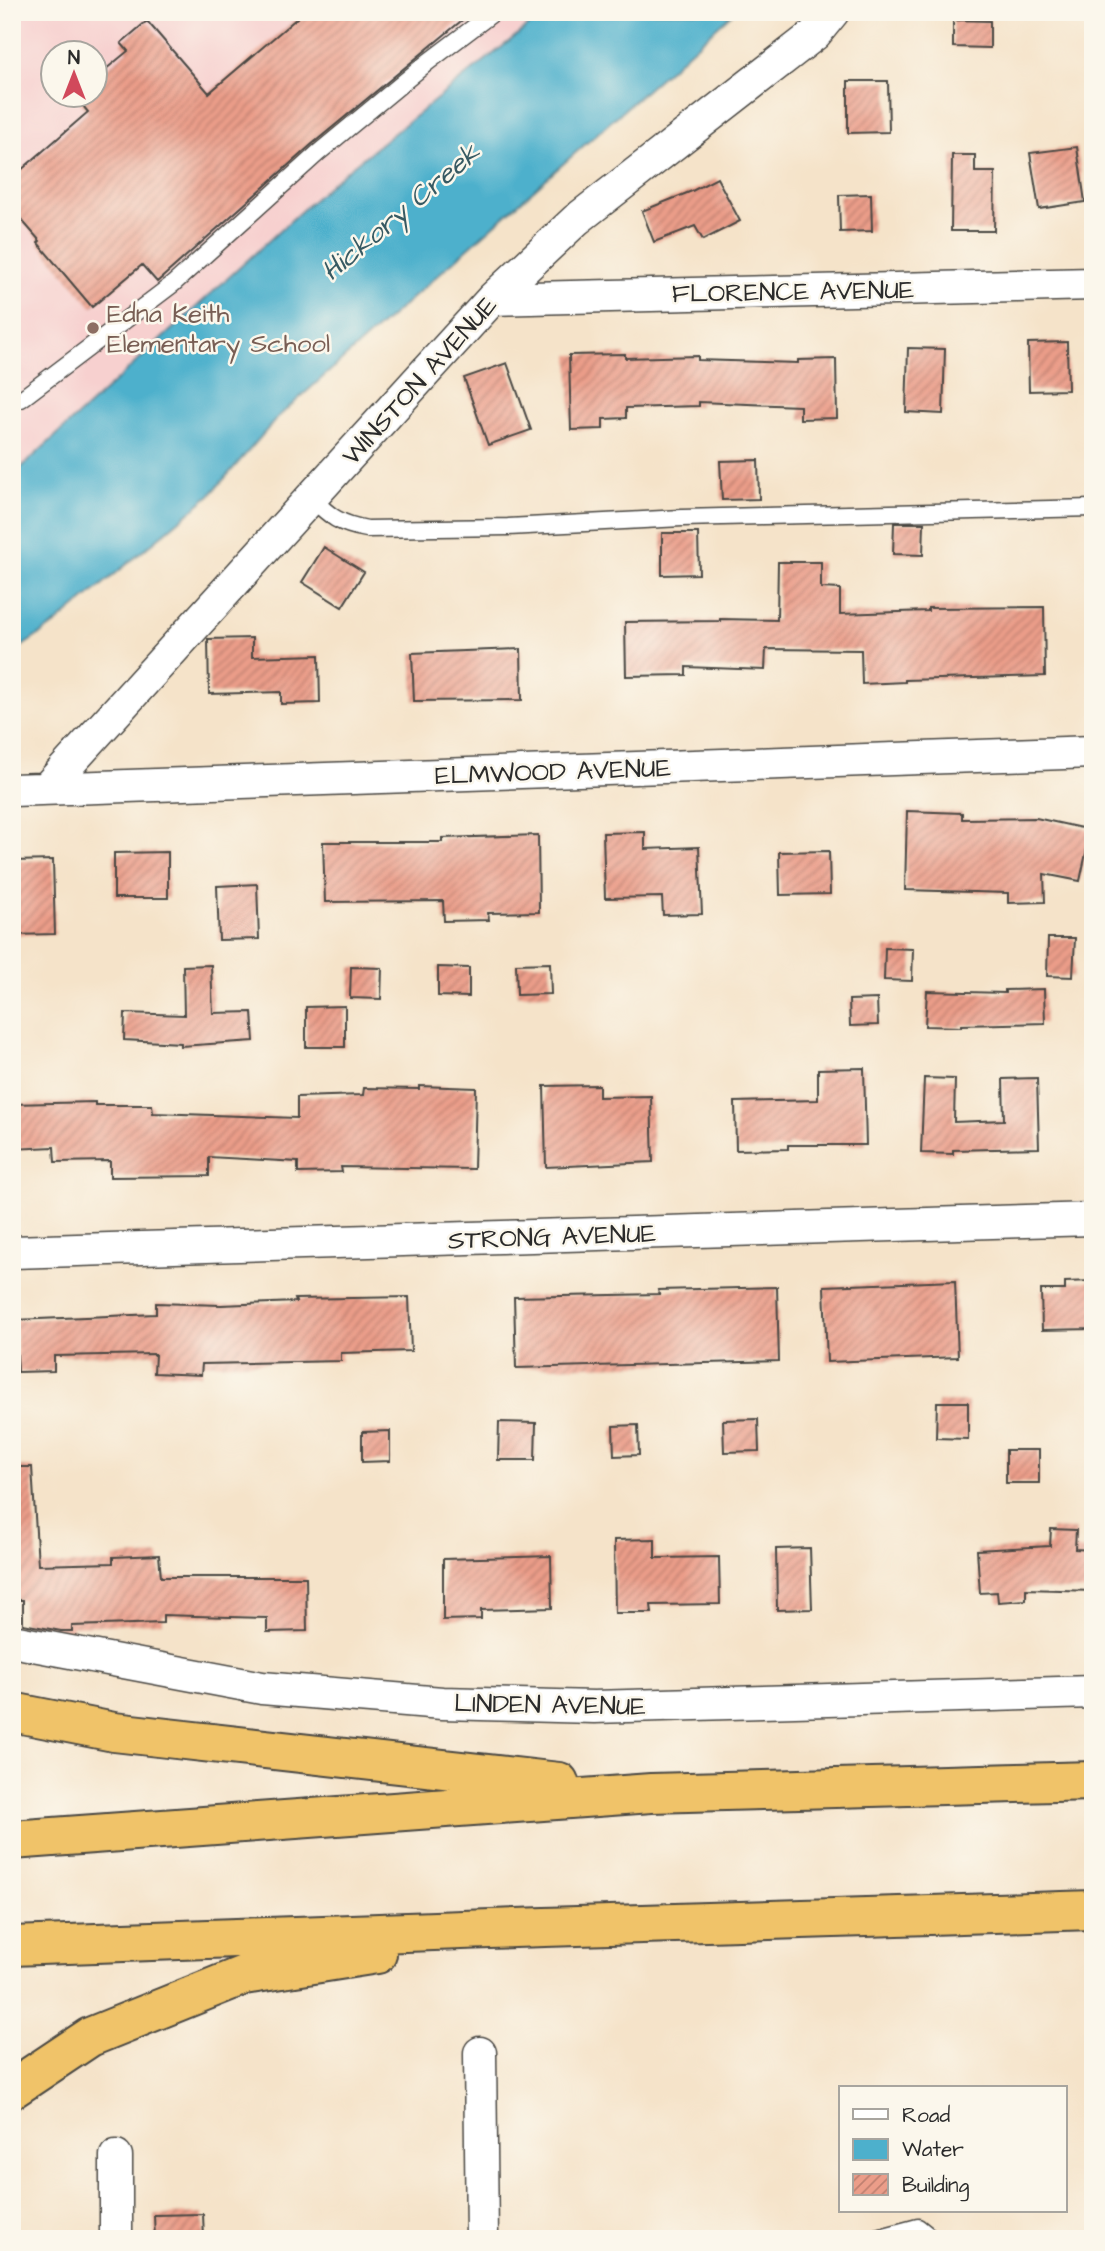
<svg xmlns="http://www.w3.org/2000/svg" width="1105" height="2251" viewBox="0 0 1105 2251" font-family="'Architects Daughter',sans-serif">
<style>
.built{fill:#f7d0cf;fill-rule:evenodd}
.water{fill:#4db0cc;stroke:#3c6e7c;stroke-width:2}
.building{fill:url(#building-hatch)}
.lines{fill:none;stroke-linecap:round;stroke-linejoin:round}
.service-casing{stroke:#494743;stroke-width:19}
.minor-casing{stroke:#494743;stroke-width:35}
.motorway-casing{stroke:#494743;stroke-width:42}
.service{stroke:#fff;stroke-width:16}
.minor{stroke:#fff;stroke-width:32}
.motorway{stroke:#f0c369;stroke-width:38}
.education-dot{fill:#8d6e63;stroke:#fbf7ec;stroke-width:2.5}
.labels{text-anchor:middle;stroke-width:5;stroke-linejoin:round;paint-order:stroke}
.street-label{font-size:26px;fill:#2b2b2b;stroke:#fbf7ec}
.education-label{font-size:26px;fill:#785e54;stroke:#fbf7ec;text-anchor:start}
.water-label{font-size:28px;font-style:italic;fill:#375a63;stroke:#fbf7ec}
</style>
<defs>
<pattern id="building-hatch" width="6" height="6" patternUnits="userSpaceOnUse" patternTransform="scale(1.75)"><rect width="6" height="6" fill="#eb9d89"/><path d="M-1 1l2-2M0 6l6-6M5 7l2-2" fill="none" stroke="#bf8070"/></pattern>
</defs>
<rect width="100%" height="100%" fill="#fbf7ec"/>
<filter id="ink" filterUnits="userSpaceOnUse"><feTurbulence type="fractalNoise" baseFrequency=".0143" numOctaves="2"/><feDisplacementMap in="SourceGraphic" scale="14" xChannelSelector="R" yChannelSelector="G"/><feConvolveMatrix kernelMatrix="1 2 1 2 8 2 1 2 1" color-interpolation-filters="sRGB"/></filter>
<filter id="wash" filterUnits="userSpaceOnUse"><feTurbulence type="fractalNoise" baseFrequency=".00686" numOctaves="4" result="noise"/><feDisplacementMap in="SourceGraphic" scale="28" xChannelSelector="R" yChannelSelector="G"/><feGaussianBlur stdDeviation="1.57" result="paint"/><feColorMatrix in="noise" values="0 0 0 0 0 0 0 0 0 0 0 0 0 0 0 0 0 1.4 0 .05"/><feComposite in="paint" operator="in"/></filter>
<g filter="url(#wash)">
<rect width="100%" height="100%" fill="#f5e3c9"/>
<path class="built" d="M12 12H546L335 180 12 476ZM52 52H94V94H52Z"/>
<path class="water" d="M546 12H734L278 417 211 494 54 625 12 653V476L335 180Z"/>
<g id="blocks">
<path class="building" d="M304 12H472L311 145 157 282 142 265 92 307 38 243 40 241 12 209V178L88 112 73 94H94V79L128 51 121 43 147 21 209 93Z
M953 20 990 21V48L953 47Z
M848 81H888L889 132 848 133Z
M1077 147 1085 202 1039 209 1030 153Z
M952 155H975V172H995L994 231H951Z
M717 178 740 221 703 240 695 226 654 242 642 211 692 191Z
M871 194 872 231 840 232 839 195Z
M1067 342 1068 390 1029 391 1028 343Z
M908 348 945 349 943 414 906 412Z
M625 354V358L698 356V360L798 363V360L836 359 837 418 800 419V406L699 402V406L626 408V418L603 419V429L571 430 569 355Z
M507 363 531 430 488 445 464 378Z
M758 460 759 499 722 500 720 461Z
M894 523H924L923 555 893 554Z
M662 533H698L699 574 662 575Z
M324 547 364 572 342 607 302 582Z
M778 562H821V588L840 589V614L928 611V608L1044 607 1045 676 905 680V682L862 684 861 650 766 649 765 670 686 667V675L626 676 625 622 720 621V619L777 620Z
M252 638V657L319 655 320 703 281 704V692L209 694 208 639Z
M521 649 522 700 414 701 412 653Z
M907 811 962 813V819L1036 818 1091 830 1080 881 1044 874 1045 902 1008 903V893L905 890Z
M645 832V849L699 847 702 914 663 915 662 897 605 898 603 833Z
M538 835 539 912 488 913 489 920 444 921 443 901 325 902 323 842H442V838Z
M829 851 830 894 780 895 779 852Z
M168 852V898H114V853Z
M53 860 55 934 12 935V861Z
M257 884 259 939 219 940 217 886Z
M1048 938H1075L1073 977 1047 976Z
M885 948 913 949 912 981 884 980Z
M550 963 551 994 517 995 516 964Z
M211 965 213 1013 252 1012 254 1041 181 1046V1043L124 1040 125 1013 184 1015 183 966Z
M351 967 382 968 381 999 350 998Z
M438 967 469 968V997L438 996Z
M1044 989 1045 1023 961 1025V1027L925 1026 927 991 1005 993V990Z
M877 999 878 1025 850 1026 849 1000Z
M345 1006V1047H306V1007Z
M864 1068 866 1145H788V1149L736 1150 735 1102 818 1100V1069Z
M924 1078 955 1079 954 1122 1004 1120 1003 1079 1037 1078 1039 1148 953 1150V1154L921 1153Z
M599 1085V1097L651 1096 653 1162 546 1167 544 1086Z
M419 1086 476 1088 474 1169 341 1167 342 1172 298 1173V1162L209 1157V1176L110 1177V1161L55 1162 54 1147 12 1149V1104L95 1102V1105H152L153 1113 297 1118V1097L363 1095 364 1088 419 1089Z
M955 1281 958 1357 827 1362 824 1286Z
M1093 1281V1329L1042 1330 1041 1290H1065V1282Z
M777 1287 779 1361 516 1368 514 1297 659 1294 658 1290Z
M409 1297 411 1351 341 1353V1361L202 1364 201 1375 154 1373 155 1354 54 1356V1371L18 1372 15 1320 156 1314V1303L221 1305 296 1302 295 1299Z
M937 1402H968V1439L936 1438Z
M758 1419 759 1451 724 1452 723 1420Z
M499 1422 536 1423 535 1460H498Z
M638 1425 639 1455 614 1456 613 1426Z
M390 1431V1461L362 1462V1432Z
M1006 1450H1039V1483H1006Z
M12 1467H32L38 1565 113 1563V1557L159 1555 161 1577H306L307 1631 267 1632V1618L163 1615V1623L72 1626V1631H61L23 1624V1600H12Z
M1051 1529 1076 1530 1075 1549 1093 1550V1591L1026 1589V1600L998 1602 997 1592 980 1593 977 1550 1050 1546Z
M655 1539V1558L719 1557 720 1604 651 1605 652 1613H615L614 1540Z
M810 1548 812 1609 777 1610 776 1549Z
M551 1556 552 1608 481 1610V1619L443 1620V1559Z
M203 2214 204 2239H155L154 2215Z"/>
</g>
</g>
<g filter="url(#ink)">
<use href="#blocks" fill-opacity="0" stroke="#494743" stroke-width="2"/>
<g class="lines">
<defs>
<path id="service" d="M12 400 21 399 173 284 318 153 428 62 494 12
M311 498C331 517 339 524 367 529L508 527 682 518 1093 508
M873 2239 918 2227 933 2239"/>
<path id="minor" d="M492 299 1093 284
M46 789 492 299 576 220 815 34 833 12
M12 790 1093 752
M12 1252 1093 1219
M12 1641 262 1688 442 1703 594 1707 1093 1692
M480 2053 482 2239
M116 2239V2156"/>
<path id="motorway" d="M12 1712 114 1732 559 1782
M12 1840 651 1793 1093 1781
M12 1946 545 1927 1093 1910
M12 2089 90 2037 244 1975 377 1954"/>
</defs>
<use href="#service" class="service-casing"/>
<use href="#minor" class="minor-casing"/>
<use href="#motorway" class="motorway-casing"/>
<use href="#service" class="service"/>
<use href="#minor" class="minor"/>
<use href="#motorway" class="motorway"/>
</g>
</g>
<circle class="education-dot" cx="93" cy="328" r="7"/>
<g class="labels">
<g class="street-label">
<text transform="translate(793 291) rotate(-1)" y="9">FLORENCE AVENUE</text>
<text transform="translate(419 380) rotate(-48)" y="9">WINSTON AVENUE</text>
<text transform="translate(553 771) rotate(-2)" y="9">ELMWOOD AVENUE</text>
<text transform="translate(552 1236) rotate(-2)" y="9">STRONG AVENUE</text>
<text transform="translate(550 1704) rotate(1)" y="9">LINDEN AVENUE</text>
</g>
<g class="education-label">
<text x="107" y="322">Edna Keith<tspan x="107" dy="30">Elementary School</tspan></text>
</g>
<g class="water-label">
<text transform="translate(400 211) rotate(-40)" y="10">Hickory Creek</text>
</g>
</g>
<rect width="1105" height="2251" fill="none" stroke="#fbf7ec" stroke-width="42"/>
<rect x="839" y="2086" width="228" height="126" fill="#fbf7ec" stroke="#a8a59f" stroke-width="2"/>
<rect x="853" y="2109" width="35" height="10" fill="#ffffff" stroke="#a8a59f" stroke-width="2"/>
<text x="902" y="2122" font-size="21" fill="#2b2b2b">Road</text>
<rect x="853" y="2139" width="35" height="21" fill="#4db0cc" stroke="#a8a59f" stroke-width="2"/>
<text x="902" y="2156" font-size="21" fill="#2b2b2b">Water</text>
<rect x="853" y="2174" width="35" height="21" fill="url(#building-hatch)" stroke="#a8a59f" stroke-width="2"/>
<text x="902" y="2192" font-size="21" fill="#2b2b2b">Building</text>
<g transform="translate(74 74)"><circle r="33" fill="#fbf7ec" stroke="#a8a59f" stroke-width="2"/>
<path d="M0-5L12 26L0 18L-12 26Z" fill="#d1495b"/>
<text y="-10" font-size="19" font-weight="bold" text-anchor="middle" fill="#2b2b2b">N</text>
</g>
</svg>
